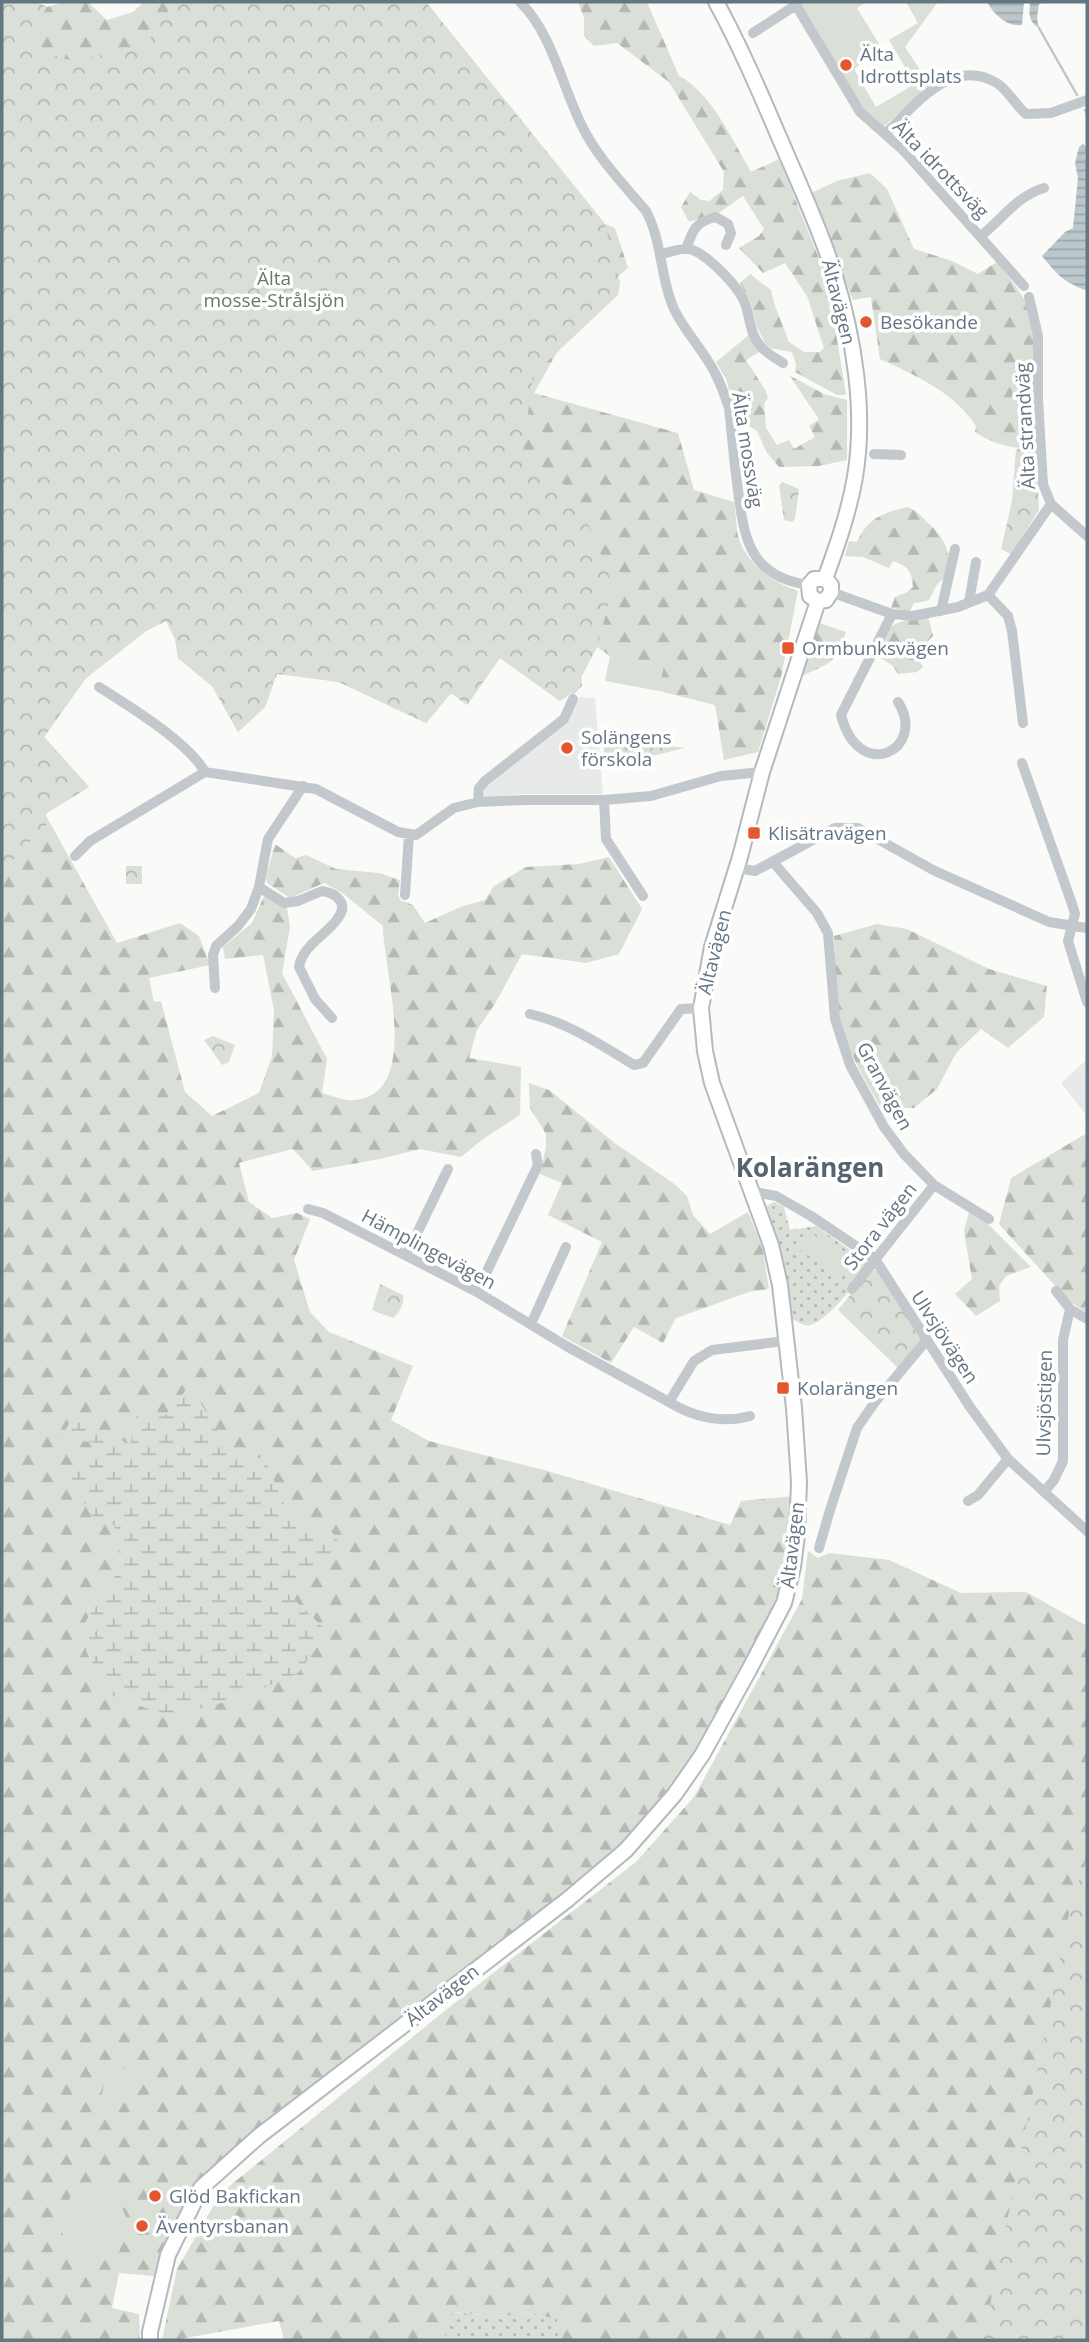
<svg xmlns="http://www.w3.org/2000/svg" width="1089" height="2342" viewBox="0 0 1089 2342" font-family="'Open Sans',sans-serif">
<style>
.built{fill:#e8e9e9}
.grass{fill:url(#grass-dots)}
.forest{fill:url(#forest-firs)}
.wetland{fill:url(#wetland-marsh)}
.park{fill:url(#park-crowns)}
.pitch{fill:#dadfd7}
.water{fill:url(#water-rules)}
.lines{fill:none;stroke-linecap:round;stroke-linejoin:round}
.stream{stroke:#bbc7cb;stroke-width:2.5}
.secondary-casing{stroke:#b3babf;stroke-width:18}
.minor{stroke:#c3c8cc;stroke-width:10}
.secondary{stroke:#fff;stroke-width:14}
.poi-dot{fill:#e4572e;stroke:#fff;stroke-width:2.5}
.labels{text-anchor:middle;stroke-width:7;stroke-linejoin:round;paint-order:stroke}
.poi-label{font-size:19px;fill:#657683;stroke:#fff;text-anchor:start}
.street-label{font-size:19px;fill:#657683;stroke:#fff}
.park-label{font-size:19px;fill:#687a64;stroke:#fff}
.district-label{font-size:26px;font-weight:bold;fill:#57646e;stroke:#fff}
</style>
<defs>
<pattern id="grass-dots" width="8" height="8" patternUnits="userSpaceOnUse" patternTransform="scale(1.75)"><rect width="8" height="8" fill="#dadfd7"/><path d="M2 2h.1M6 6h.1" fill="none" stroke="#b4b9b4" stroke-width="1.8" stroke-linecap="round"/></pattern>
<pattern id="forest-firs" width="22" height="20" patternUnits="userSpaceOnUse" patternTransform="scale(1.75)"><rect width="22" height="20" fill="#dadfd7"/><path d="M5 1l3.5 6h-7zM16 11l3.5 6h-7z" fill="#b4b9b4"/></pattern>
<pattern id="wetland-marsh" width="20" height="14" patternUnits="userSpaceOnUse" patternTransform="scale(1.75)"><rect width="20" height="14" fill="#dadfd7"/><path d="M1 5h8M5 5V1M11 12h8M15 12V8" fill="none" stroke="#b4b9b4"/></pattern>
<pattern id="park-crowns" width="20" height="18" patternUnits="userSpaceOnUse" patternTransform="scale(1.75)"><rect width="20" height="18" fill="#dadfd7"/><path d="M2 6a3 3 0 1 1 6 0M12 15a3 3 0 1 1 6 0" fill="none" stroke="#b4b9b4"/></pattern>
<pattern id="water-rules" width="6" height="5" patternUnits="userSpaceOnUse" patternTransform="scale(1.75)"><rect width="6" height="5" fill="#bbc7cb"/><path d="M0 2.5h6" fill="none" stroke="#9ca6aa"/></pattern>
</defs>
<rect width="100%" height="100%" fill="#fafaf8"/>
<path class="built" d="M580 697 595 698 603 794H524L484 797 485 787 567 721Z
M1087 1059V1116L1061 1083Z"/>
<path class="grass" d="M774 1202 784 1207 790 1230 816 1226 867 1262C861 1279 829 1320 810 1325 804 1327 796 1320 789 1318L763 1208Z
M452 2312 493 2316 535 2314 558 2319V2337L552 2340H443Z"/>
<path class="forest" d="M2 2H36L47 7 65 2H88L107 20 133 12 144 2H426L605 224 615 228 628 268 584 305 534 393 678 433 694 490 734 502C736 513 736 525 738 536 746 564 772 582 798 591L781 677 758 752 724 760 715 705 659 691 663 666 610 656 597 647 581 677 582 686 574 694 571 693 560 701 500 658 467 705 451 693 426 723 339 682 277 674 265 707 238 732 212 686 178 658 175 639 166 621 146 631 86 678 44 737 89 787 45 814 117 943 180 923 199 936 210 965 149 978 154 1002 161 1001 185 1092 212 1116 259 1093 272 1056 274 1010 263 955 225 959 223 947 252 923 264 896 287 908 290 927 282 973 327 1059 322 1093C332 1096 344 1101 354 1100 423 1095 383 969 383 926L341 892 324 883 290 898 267 883 266 877 275 844 295 858 306 855 336 869 379 873 400 880 398 895 400 900 413 905 425 923 463 906 485 900 494 886 526 867 579 864 609 857 642 909 619 954 586 963 522 954 496 1002 477 1030 469 1058 521 1067 520 1115 483 1139 461 1157 420 1149 380 1159 313 1171 293 1149 239 1163 249 1202 272 1218 297 1213 310 1219 294 1260 310 1312 329 1332 413 1366 391 1420 429 1441 544 1470 730 1525 741 1501 795 1496 790 1545 783 1578 773 1611 721 1713 666 1799 626 1846 197 2188 154 2276 119 2273 112 2308 139 2314 140 2340H2Z
M578 2H647L679 76C711 92 733 141 751 172L779 159 820 261 831 302 846 395H837L795 372 796 364 792 352 770 348 765 343 757 327 750 301 740 283 750 274 771 290 775 306 789 342 804 352H820L824 348 807 296 785 263 763 273 739 248 759 236 764 229 743 196 720 212 689 222 681 207 690 192 701 200 709 201 723 190 724 172 669 82 617 43 594 46 584 36V18Z
M870 173 887 189 914 249 952 261 978 274 997 262C1008 276 1020 290 1028 307 1044 344 1037 408 1036 448 1012 449 995 445 975 432L976 426C954 392 915 375 880 359L871 297 853 300 811 193 837 181Z
M750 334 761 351 746 360 766 391 768 398 764 404 766 428 777 445 789 440 794 449 815 437 809 426 819 419 789 375 824 394 847 400V460L819 466 779 467 767 453 757 431 736 417 726 378 716 362Z
M906 507C916 509 921 516 928 523 944 537 955 555 944 577 943 580 939 582 937 585 927 600 936 600 914 603L910 611 891 608 895 597 907 592 913 587C912 571 908 566 893 561L889 568 863 557 845 556 849 541 857 542C868 518 882 514 906 507Z
M928 616 933 636 921 648 918 657 923 667 917 672 898 674 892 665 875 655C893 619 890 624 928 616Z
M814 621 846 632C836 669 824 663 795 680Z
M877 924 907 929 989 969 1047 986 1044 1017 1008 1048 981 1029 956 1053 937 1089 914 1108H881C867 1084 853 1060 844 1034 834 1004 836 968 834 936Z
M529 1083 549 1090 616 1144 673 1183 687 1196 693 1215 710 1234 748 1212 762 1246 769 1289 749 1292 676 1318 663 1343 634 1327 611 1363 562 1336 602 1242 548 1215 562 1183 540 1174 546 1147V1134L530 1108Z
M1087 1133V1313L1069 1301 999 1224 1011 1178Z
M969 1212 987 1223 1031 1267 1006 1276 999 1286 1000 1301 976 1316 955 1294 972 1279 964 1231Z
M808 1551 818 1558 829 1553 889 1560 961 1593 1026 1592 1087 1626V2340H552L558 2336 557 2319 535 2314 493 2316 453 2312 443 2340H284L279 2321 174 2340H162L177 2269 221 2193 452 2005 636 1862 694 1797 802 1599Z"/>
<path class="wetland" d="M189 1384 230 1451 265 1459 291 1521 333 1533 345 1555 284 1590 328 1632 298 1673 243 1697 170 1717 110 1695 86 1651V1621L122 1565 114 1525 96 1522 67 1475 101 1444 61 1437 73 1417 130 1444 137 1415H170Z"/>
<path class="park" d="M2 2H36L47 7 28 41 58 57 70 60 143 49 174 2H426L605 224 620 282 618 295 533 375 523 452 567 487 593 533 613 587 597 647 581 677 582 686 574 694 571 693 560 701 500 658 467 705 451 693 426 723 339 682 280 673 276 674 265 707 238 732 212 686 178 658 175 639 166 621 146 631 86 678 44 737 89 787 45 814 49 822 2 871Z
M1036 448 1039 510 1011 554 1001 549 1012 501 1016 449Z
M782 482 799 489 795 519 792 522 784 520 779 485Z
M604 739 685 748 656 755 604 761Z
M126 866H142V884H126Z
M213 1036 235 1045 229 1062 222 1065 204 1040Z
M871 1269 878 1271 921 1339 898 1368 838 1310Z
M380 1284 403 1295C405 1302 399 1314 393 1318L372 1310Z
M1087 1859V2340H983L1072 1899Z"/>
<path class="pitch" d="M799 2H866L857 8 879 44 862 54 865 61 854 69 876 107 915 84 889 40 918 23 906 2H938L905 47 930 85 880 130 864 117Z
M610 656 664 666 659 691 605 681Z
M810 1232 848 1259 836 1276 798 1248Z
M131 2066 142 2087 120 2104 101 2097 107 2075Z
M110 2179 126 2217 120 2250 79 2277 62 2232 70 2197Z"/>
<path class="water" d="M987 2H1024L1022 25C1006 27 994 14 987 2Z
M1030 2H1046L1039 4 1037 18 1039 28C1028 21 1029 14 1030 2Z
M1083 144 1087 148 1085 155 1087 166V290H1085C1062 281 1057 274 1042 256L1065 232 1073 228 1078 178 1075 163 1079 147Z"/>
<g class="lines">
<path class="stream" d="M1039 28 1077 95
M1085 110 1087 114"/>
<defs>
<path id="secondary" d="M716 2C744 53 766 107 789 160 805 197 822 235 834 273 854 337 866 411 855 477 849 512 837 546 825 579
M818 601 810 596 809 585 814 579H825
M818 601 826 600 831 592V585L825 579
M150 2340V2332L168 2255 201 2188 259 2136 567 1900 626 1850 675 1794 702 1755 749 1670 784 1603 793 1567 797 1535 799 1482 794 1408 780 1285 771 1245 712 1083 705 1051 701 1008 712 947 740 857 762 772 818 601"/>
</defs>
<use href="#secondary" class="secondary-casing"/>
<path class="minor" d="M520 2C551 32 562 85 581 124 596 156 623 184 646 211 663 243 660 279 674 309 685 332 704 351 715 373 721 384 725 396 729 408 732 435 734 463 738 490 744 541 751 577 809 585
M794 2 860 112 903 150 1024 286
M753 33 796 5
M885 134C914 107 950 57 995 82 1008 89 1015 105 1026 114L1051 113 1087 100
M981 236C1002 219 1017 196 1044 188
M686 249C693 230 695 222 716 217L728 224 731 233 726 245
M662 254C670 252 680 248 689 249 705 252 737 285 744 301 749 312 749 326 755 338 761 350 772 356 783 363
M1029 297 1038 336V399L1043 484 1051 504 1087 536
M874 454 901 455
M831 592 892 614 913 616 958 607 988 595 1051 504
M988 595 1008 616 1012 631 1023 723
M969 602 976 562
M941 611 955 549
M892 614 841 715C859 785 928 749 898 702
M99 687C129 706 188 742 205 772
M1022 763 1072 904 1075 914 1068 941 1087 1002
M604 800 606 839 643 896
M478 802 479 788 485 781 564 719 573 699
M75 856 90 841 205 772 316 789 398 832 416 835 454 808 478 802 524 800H604L651 796 721 776 762 772
M773 862 817 913 828 933 835 1019 850 1065 884 1127 904 1154 934 1185 989 1219
M737 868 755 871 835 828H858L933 870 1049 922 1087 928
M259 887 284 903 298 901 322 891C336 893 349 903 338 918 326 936 303 944 299 967L315 999 332 1018
M405 895 409 834
M215 988 213 955 216 946 238 926 251 909 259 887 268 839 303 786
M530 1014C569 1023 601 1045 634 1065L643 1063 681 1009 701 1008
M754 1192 776 1196 811 1216 875 1259 970 1407 1008 1459 1087 1531
M308 1209 323 1213 477 1292 568 1347 669 1402 694 1361 712 1350 785 1341
M407 1254 448 1169
M852 1289 934 1185
M1056 1291 1070 1309
M477 1292 538 1165 536 1154
M531 1324 566 1247
M669 1402C693 1417 722 1424 750 1416
M1044 1492 1054 1480 1063 1461V1340L1070 1309 1087 1319
M968 1501 978 1495 1008 1459
M819 1548 830 1510 857 1428 875 1402 926 1341"/>
<use href="#secondary" class="secondary"/>
</g>
<g class="poi-dot">
<circle cx="846" cy="65" r="7"/>
<circle cx="866" cy="322" r="7"/>
<rect x="781" y="641" width="14" height="14" rx="3.5"/>
<circle cx="567" cy="748" r="7"/>
<rect x="747" y="826" width="14" height="14" rx="3.5"/>
<rect x="776" y="1381" width="14" height="14" rx="3.5"/>
<circle cx="155" cy="2196" r="7"/>
<circle cx="142" cy="2226" r="7"/>
</g>
<g class="labels">
<g class="poi-label">
<text x="860" y="61">Älta<tspan x="860" dy="22">Idrottsplats</tspan></text>
<text x="880" y="329">Besökande</text>
<text x="802" y="655">Ormbunksvägen</text>
<text x="581" y="744">Solängens<tspan x="581" dy="22">förskola</tspan></text>
<text x="768" y="840">Klisätravägen</text>
<text x="797" y="1395">Kolarängen</text>
<text x="169" y="2203">Glöd Bakfickan</text>
<text x="156" y="2233">Äventyrsbanan</text>
</g>
<g class="street-label">
<text transform="translate(941 169) rotate(46)" y="7">Älta idrottsväg</text>
<text transform="translate(839 302) rotate(76)" y="7">Ältavägen</text>
<text transform="translate(1025 426) rotate(-93)" y="7">Älta strandväg</text>
<text transform="translate(748 450) rotate(81)" y="7">Älta mossväg</text>
<text transform="translate(714 952) rotate(-76)" y="7">Ältavägen</text>
<text transform="translate(885 1086) rotate(62)" y="7">Granvägen</text>
<text transform="translate(880 1226) rotate(-52)" y="7">Stora vägen</text>
<text transform="translate(429 1249) rotate(28)" y="7">Hämplingevägen</text>
<text transform="translate(945 1337) rotate(57)" y="7">Ulvsjövägen</text>
<text transform="translate(1044 1403) rotate(-89)" y="7">Ulvsjöstigen</text>
<text transform="translate(792 1545) rotate(-83)" y="7">Ältavägen</text>
<text transform="translate(442 1995) rotate(-38)" y="7">Ältavägen</text>
</g>
<g class="park-label">
<text x="274" y="285">Älta<tspan x="274" dy="22">mosse-Strålsjön</tspan></text>
</g>
<g class="district-label">
<text x="810" y="1177">Kolarängen</text>
</g>
</g>
<rect width="1089" height="2342" fill="none" stroke="#657683" stroke-width="7"/>
</svg>
